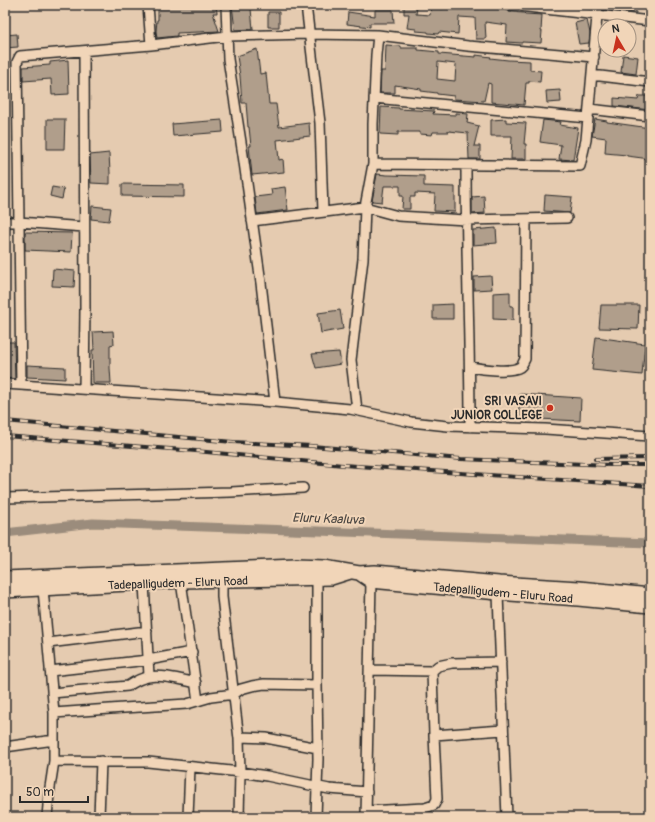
<svg xmlns="http://www.w3.org/2000/svg" width="655" height="822" viewBox="0 0 655 822" font-family="Pangolin,sans-serif">
<style>
.lines{fill:none;stroke-linecap:round;stroke-linejoin:round}
.canal{stroke:#9b8c7b;stroke-width:9}
.building{fill:#b09e8b;stroke:#2b2b2b;fill-rule:evenodd}
.street-casing{stroke:#2b2b2b;stroke-width:12}
.secondary-casing{stroke:#2b2b2b;stroke-width:16}
.street{stroke:#f1d5b8;stroke-width:9}
.secondary{stroke:#f1d5b8;stroke-width:13}
.rail-casing{stroke:#2b2b2b;stroke-width:4}
.rail{stroke:#f1d5b8;stroke-width:2.5;stroke-dasharray:8;stroke-linecap:butt}
.poi-dot{fill:#c8321e;stroke:#f1d5b8;stroke-width:1.5}
.labels{text-anchor:middle;stroke-width:4;stroke-linejoin:round;paint-order:stroke}
.poi-label{font-size:12px;font-weight:bold;fill:#2b2b2b;stroke:#f1d5b8;text-anchor:end}
.street-label{font-size:12px;fill:#2b2b2b;stroke:#f1d5b8}
.water-label{font-size:13px;font-style:italic;fill:#47433f;stroke:#f1d5b8}
</style>
<rect width="100%" height="100%" fill="#e5cbb0"/>
<filter id="ink" filterUnits="userSpaceOnUse"><feTurbulence type="fractalNoise" baseFrequency=".025" numOctaves="2"/><feDisplacementMap in="SourceGraphic" scale="8" xChannelSelector="R" yChannelSelector="G"/><feConvolveMatrix kernelMatrix="1 2 1 2 8 2 1 2 1" color-interpolation-filters="sRGB"/></filter>
<g filter="url(#ink)">
<g class="lines">
<path class="canal" d="M5 533 93 523 650 543"/>
</g>
<path class="building" d="M158 5H216L217 13H213L219 31 177 33V36L157 38 156 31 157 20H158Z
M232 5H253V9H251L253 29 235 30Z
M443 5H455L454 6 477 8V5L507 10 509 11V12L524 13 525 14 542 15 541 31H542L541 43 522 42V43L506 42 507 25 485 22 486 39H476L475 18 459 17 458 34 439 32 438 34 428 33V32L416 31V29L407 28 409 14H404V6L417 7 416 14 430 15 431 7 443 9Z
M617 5H636V13L604 10V7H617Z
M375 10H393L394 23H370V27L347 24 348 12 375 16Z
M268 12H279V27H268Z
M587 20 590 33 589 43 579 44 575 23Z
M17 34 18 47 5 48V35Z
M386 45 401 46V48H418V50L439 52V54L476 57V55L491 57 490 58 508 60 530 61V70L541 71 540 82 529 81V83H526L524 105 491 102V84L488 83 484 101 454 99V96L437 94V93L421 91V89L395 85V93H380L381 71H385ZM438 62 456 64 455 81 437 79Z
M257 49 260 74 266 73 269 104H276L279 127 309 123 310 136 277 140 279 160 283 159 284 172 252 175 249 146H251L249 127H248L246 103H242L240 76 237 56Z
M623 55 638 57 636 74 621 72Z
M68 60 69 94 52 95 51 79 23 81V67L50 65V62Z
M560 90 561 102 547 103 546 91Z
M639 96H650V110L614 106V98L638 100Z
M381 107 399 108V109L434 111 433 114 456 115V113L468 114 467 123 479 126 474 146H480V159H469L468 133 449 131V132H433L432 135 420 134V132H398V135L380 134Z
M47 119H65L64 149H47Z
M506 119V122L526 123 524 144H526V159H511L512 136H491V120Z
M595 119 607 121V122L650 128 649 145H650V159L627 156V155L605 153 606 138 592 136Z
M222 120 223 132 173 136 172 124Z
M543 120 561 122 560 125 578 128 573 160 559 159 561 145 540 142Z
M109 153 110 173V184L91 183 90 155Z
M377 174 387 175 424 176V186L455 187V212L434 211 435 194 415 193V197H410V209H402L403 196H400V186H384L382 202 372 201Z
M122 184 184 185V197L122 196Z
M52 187 64 189 62 199 50 196Z
M285 187 288 210 257 214 255 197 272 195 271 189Z
M545 195 572 197 570 213 544 211Z
M484 196 485 213 472 214V197Z
M92 206 111 208 109 221 91 219Z
M496 228 497 243 473 245V230Z
M25 232 72 233 71 252 25 250Z
M53 269 75 271 74 287 52 286Z
M491 276 492 289 474 290V277Z
M510 292V306H513V320L493 319V293Z
M453 304V319H433V305Z
M601 305H639L638 329 599 328Z
M340 310 343 329 321 333 318 313Z
M113 331 114 344 110 345V368L111 383H93L92 350H94L93 332Z
M596 337 645 344 642 375 592 370Z
M5 342H14L15 379 5 378Z
M339 352 341 364 316 368 312 354Z
M27 365 65 367V379L27 377Z
M520 394 581 398 580 421 518 418Z"/>
<g class="lines">
<defs>
<path id="street" d="M226 5 228 59 243 155 261 283 275 402
M306 5 320 123 323 212
M510 5 650 21
M151 45 227 36 309 34 378 35 468 46 594 57
M84 51 85 309 84 389
M592 75 650 82
M374 98 588 118
M589 109 650 116
M373 164 580 166 586 140 588 118 598 5
M466 165C466 252 470 339 470 427
M252 221 365 207 398 216 466 220 567 218
M5 222H19L84 227
M470 367C481 369 511 373 520 367 523 365 523 362 525 359L526 219
M5 384 275 402 350 409 411 422 448 426 545 429 650 436
M21 385 17 62 20 56 151 45 148 5
M357 410 351 360 363 259 365 207 373 164V124L376 55 378 35
M5 498 231 492 303 488
M181 581 198 701
M222 581V597L239 739 240 772 239 817
M144 583 149 676
M43 589 54 713V761L49 794 47 817
M498 593 499 622 507 817
M48 643 147 631
M370 670 432 671
M50 671 148 660 192 652
M52 693 128 686C134 682 141 678 148 677 162 674 182 680 196 683
M54 713 124 708 187 704 211 697 234 694 241 689 252 686 264 684 317 685
M434 735 503 730
M239 737 266 738 318 748
M5 747 54 740
M54 761 148 762 240 772 267 776 329 789 367 792
M366 811 425 808 434 805 437 799 434 735 432 671 438 666 452 663 501 662
M366 816 371 581
M99 817 101 761
M188 817 190 767
M316 817 318 759 317 685V579"/>
<path id="secondary" d="M359 573 371 581 498 593 578 599 650 606
M5 578 295 566 324 567 359 573 375 572 499 583 579 588 650 595
M5 591 181 581 331 578 350 572"/>
</defs>
<use href="#street" class="street-casing"/>
<use href="#secondary" class="secondary-casing"/>
<use href="#street" class="street"/>
<use href="#secondary" class="secondary"/>
<defs>
<path id="rail" d="M5 421 233 442 312 446 461 459 611 465H650
M5 436 196 451 343 465 650 486
M595 459 650 458"/>
</defs>
<use href="#rail" class="rail-casing"/>
<use href="#rail" class="rail"/>
</g>
</g>
<circle class="poi-dot" cx="550" cy="408" r="4"/>
<g class="labels">
<g class="poi-label">
<text x="542" y="405">SRI VASAVI<tspan x="542" dy="14">JUNIOR COLLEGE</tspan></text>
</g>
<g class="street-label">
<text transform="translate(178 583) rotate(-2)" y="4">Tadepalligudem - Eluru Road</text>
<text transform="translate(503 593) rotate(5)" y="4">Tadepalligudem - Eluru Road</text>
</g>
<g class="water-label">
<text transform="translate(328 518) rotate(2)" y="5">Eluru Kaaluva</text>
</g>
</g>
<rect width="655" height="822" fill="none" stroke="#f1d5b8" stroke-width="20"/>
<rect x="10" y="10" width="635" height="802" fill="none" stroke="#2b2b2b" stroke-width="1.5" filter="url(#ink)"/>
<g transform="translate(617 38) rotate(351)"><circle r="19" fill="#f1d5b8" stroke="#a29180"/>
<path d="M0-3L7 15L0 10L-7 15Z" fill="#c8321e"/>
<text y="-6" font-size="11" font-weight="bold" text-anchor="middle" fill="#2b2b2b">N</text>
</g>
<path d="M20 796v6h68v-6" fill="none" stroke="#2b2b2b" stroke-width="2"/>
<text x="26" y="796" font-size="12" fill="#2b2b2b" stroke="#f1d5b8" stroke-width="3" paint-order="stroke">50 m</text>
</svg>
